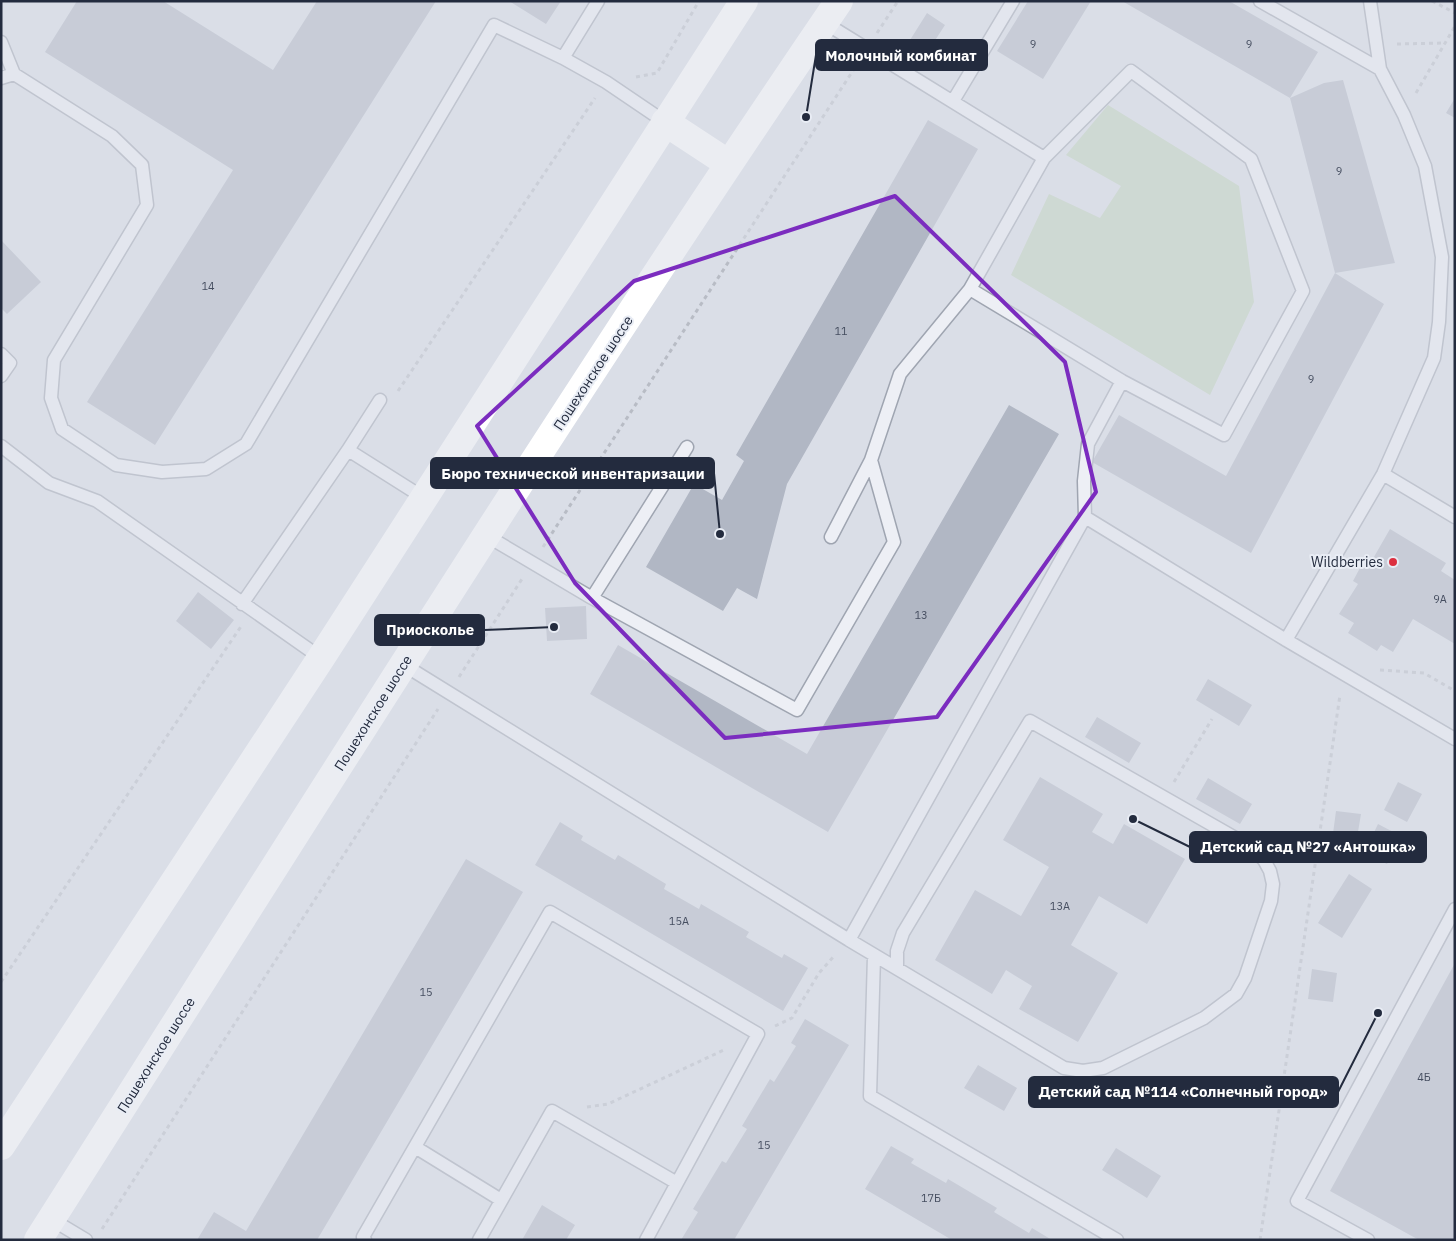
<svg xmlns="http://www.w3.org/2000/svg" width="1456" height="1241" viewBox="0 0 1456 1241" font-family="'IBM Plex Sans',sans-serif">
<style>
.green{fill:#bfd2ba}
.building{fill:#b1b7c4}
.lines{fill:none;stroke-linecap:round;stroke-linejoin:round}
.service-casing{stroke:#9fa5b1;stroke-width:15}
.path{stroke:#b8bcc5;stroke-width:3;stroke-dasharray:4 4;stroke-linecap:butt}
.service{stroke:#edeff5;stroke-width:12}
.secondary{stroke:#fff;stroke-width:28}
.marked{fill:none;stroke:#7b2cbf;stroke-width:4;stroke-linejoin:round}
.poi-dot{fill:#dc2f3f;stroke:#e9edf5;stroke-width:2}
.labels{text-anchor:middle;stroke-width:4;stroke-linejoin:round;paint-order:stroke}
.number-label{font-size:11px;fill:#464e60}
.street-label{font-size:14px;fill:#232b3e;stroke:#e9edf5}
.poi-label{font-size:14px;fill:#232b3e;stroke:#e9edf5;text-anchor:end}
.leader{fill:none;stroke:#232b3e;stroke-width:2}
.callout-dot{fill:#232b3e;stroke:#e9edf5;stroke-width:2}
.callout{fill:#232b3e;stroke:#232b3e;stroke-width:2}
.callout-label{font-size:15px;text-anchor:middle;font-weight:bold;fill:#fff}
</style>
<rect width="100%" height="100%" fill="#dadee7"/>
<path class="green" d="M1108 105 1239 186 1254 302 1210 395 1011 275 1049 194 1100 218 1121 186 1066 155Z"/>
<path class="building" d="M77 1H163L273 70 317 1H436L155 445 87 402 233 170 45 52Z
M509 1H561L546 24Z
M1028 1H1091L1043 79 997 51Z
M1122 1H1229L1318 52 1290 98 1324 83 1343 80 1395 263 1335 273 1290 98Z
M927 13 945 25 923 59 905 48Z
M1455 98V118L1446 113Z
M928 120 978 149 787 484 757 599 737 588 723 611 646 567 694 484 722 500 744 461 736 455Z
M1 240 41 282 7 314 1 308Z
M1335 273 1384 304 1251 553 1092 462 1119 415 1226 476Z
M1009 405 1059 434 828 832 590 694 618 645 807 754Z
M1390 529 1446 563 1441 571 1455 580V644L1413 619 1393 652 1381 645 1377 651 1348 633 1354 623 1339 614 1358 584 1353 581 1361 566 1367 569Z
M198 592 234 620 211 649 176 621Z
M586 606 587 639 547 641 545 608Z
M1208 679 1252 705 1239 726 1196 700Z
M1097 717 1141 743 1129 763 1085 737Z
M1040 777 1103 814 1092 832 1113 844 1124 824 1185 859 1147 924 1099 896 1071 945 1118 973 1078 1042 1019 1009 1032 986 1006 970 992 994 935 960 975 890 1021 916 1049 867 1003 840Z
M1208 778 1252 804 1240 824 1196 799Z
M1398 782 1422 794 1407 822 1384 810Z
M1336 811 1361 814 1356 844 1332 841Z
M560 822 583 836 581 840 615 860 618 855 666 884 664 889 699 909 701 904 749 932 746 937 782 958 784 954 808 968 783 1011 535 865Z
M1378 824 1401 836 1387 864 1364 853Z
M466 859 523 892 317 1240H197L214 1212 246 1231Z
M1349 874 1372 889 1342 938 1318 923Z
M1455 963V1240H1419L1330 1191Z
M1312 969 1337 973 1333 1002 1308 999Z
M805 1019 849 1045 734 1240H681L698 1212 693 1209 722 1161 726 1163 747 1129 742 1126 770 1079 774 1082 796 1046 791 1043Z
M978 1065 1017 1088 1004 1111 964 1088Z
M891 1146 914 1159 911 1163 946 1183 948 1179 997 1208 994 1212 1029 1233 1032 1228 1052 1240H952L865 1189Z
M1116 1148 1161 1176 1147 1198 1102 1170Z
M542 1205 575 1225 566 1240H522Z"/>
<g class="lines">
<defs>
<path id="service" d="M598 1 563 58 606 82 665 122
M1260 1 1380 69
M1 42 14 74 112 136 142 165 147 205 54 360 51 398 62 429 116 465 162 472 206 469 246 444 494 25 563 58
M1 78 14 74
M953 101 1013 1
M970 289 1122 381 1224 435 1303 291 1251 159 1131 71 1044 158
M1 354 10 363 1 376
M1 446 49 483 97 501 321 658
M348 450 380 400
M1383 474 1455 517
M1085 517 1084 481 1088 444 1122 381
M487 536 592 598 797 710 894 542 871 460 900 374 970 289 1044 158 825 23
M831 537 871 460
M592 598 687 447
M242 604 348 450 424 498
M1286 640 1383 474 1434 358 1439 322 1442 257 1425 166 1404 115 1380 69 1370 1
M404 665 849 940 1085 517 1286 640 1455 739
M849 940 1064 1068 1083 1071 1103 1068 1204 1018 1236 994 1245 978 1271 901 1273 884 1270 871 1264 860 1251 847 1030 721 903 933 897 951V968
M874 956 870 1096 1117 1240
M415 1147 501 1200
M51 1219 86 1240
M365 1240 363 1237 550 912 758 1034 646 1240
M479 1240 552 1111 677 1183
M1368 1240 1297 1201 1455 909"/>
</defs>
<use href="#service" class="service-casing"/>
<path class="path" d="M1432 1 1455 13
M877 33 898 1
M1397 44 1445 43
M636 77 657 73 699 1
M1416 93 1455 26
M398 391 595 98
M543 547 856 66
M1380 670 1424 673 1455 691
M459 677 522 579
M1174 782 1212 719
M1 982 242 625
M775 1026 792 1018 819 973 835 955
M587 1107 608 1104 726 1049
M102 1229 438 709
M1260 1240 1340 695"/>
<use href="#service" class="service"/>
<path class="secondary" d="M665 122 729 164
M1 1146 321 658 744 1
M38 1240C302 825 562 407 839 1"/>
</g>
<path d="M0 0H1456V1241H0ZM895 196 1065 362 1096 492 937 717 725 738 575 583 477 426 634 281Z" fill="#dadee7" fill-opacity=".55" fill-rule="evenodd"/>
<path class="marked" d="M895 196 1065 362 1096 492 937 717 725 738 575 583 477 426 634 281Z"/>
<circle class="poi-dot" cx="1393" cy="562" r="5"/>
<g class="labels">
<g class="number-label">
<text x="1033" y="48">9</text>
<text x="1249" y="48">9</text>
<text x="1339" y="175">9</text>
<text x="208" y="290">14</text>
<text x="841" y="335">11</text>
<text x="1311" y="383">9</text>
<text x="1440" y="603">9А</text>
<text x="921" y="619">13</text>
<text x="1060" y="910">13А</text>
<text x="679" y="925">15А</text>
<text x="426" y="996">15</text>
<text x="1424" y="1081">4Б</text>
<text x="764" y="1149">15</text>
<text x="931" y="1202">17Б</text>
</g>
<g class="street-label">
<text transform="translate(593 373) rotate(-57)" y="5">Пошехонское шоссе</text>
<text transform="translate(373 713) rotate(-58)" y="5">Пошехонское шоссе</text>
<text transform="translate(156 1055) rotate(-58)" y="5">Пошехонское шоссе</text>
</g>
<g class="poi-label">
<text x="1383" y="567">Wildberries</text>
</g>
</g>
<path class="leader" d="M806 117L816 55M720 534L714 473M554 627L484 630M1133 819L1190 847M1378 1013L1338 1092"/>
<g class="callout-dot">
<circle cx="806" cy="117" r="5"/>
<circle cx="720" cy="534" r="5"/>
<circle cx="554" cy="627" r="5"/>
<circle cx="1133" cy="819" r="5"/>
<circle cx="1378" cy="1013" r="5"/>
</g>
<g class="callout">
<rect x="816" y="40" width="171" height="30" rx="5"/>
<rect x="431" y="458" width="283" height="30" rx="5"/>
<rect x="375" y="615" width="109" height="30" rx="5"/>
<rect x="1190" y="832" width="236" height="30" rx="5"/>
<rect x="1029" y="1077" width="309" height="30" rx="5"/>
</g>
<g class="callout-label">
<text x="901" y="61">Молочный комбинат</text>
<text x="573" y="479">Бюро технической инвентаризации</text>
<text x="430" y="635">Приосколье</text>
<text x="1308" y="852">Детский сад №27 «Антошка»</text>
<text x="1183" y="1097">Детский сад №114 «Солнечный город»</text>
</g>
<rect width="1456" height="1241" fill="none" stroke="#232b3e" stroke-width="5"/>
</svg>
